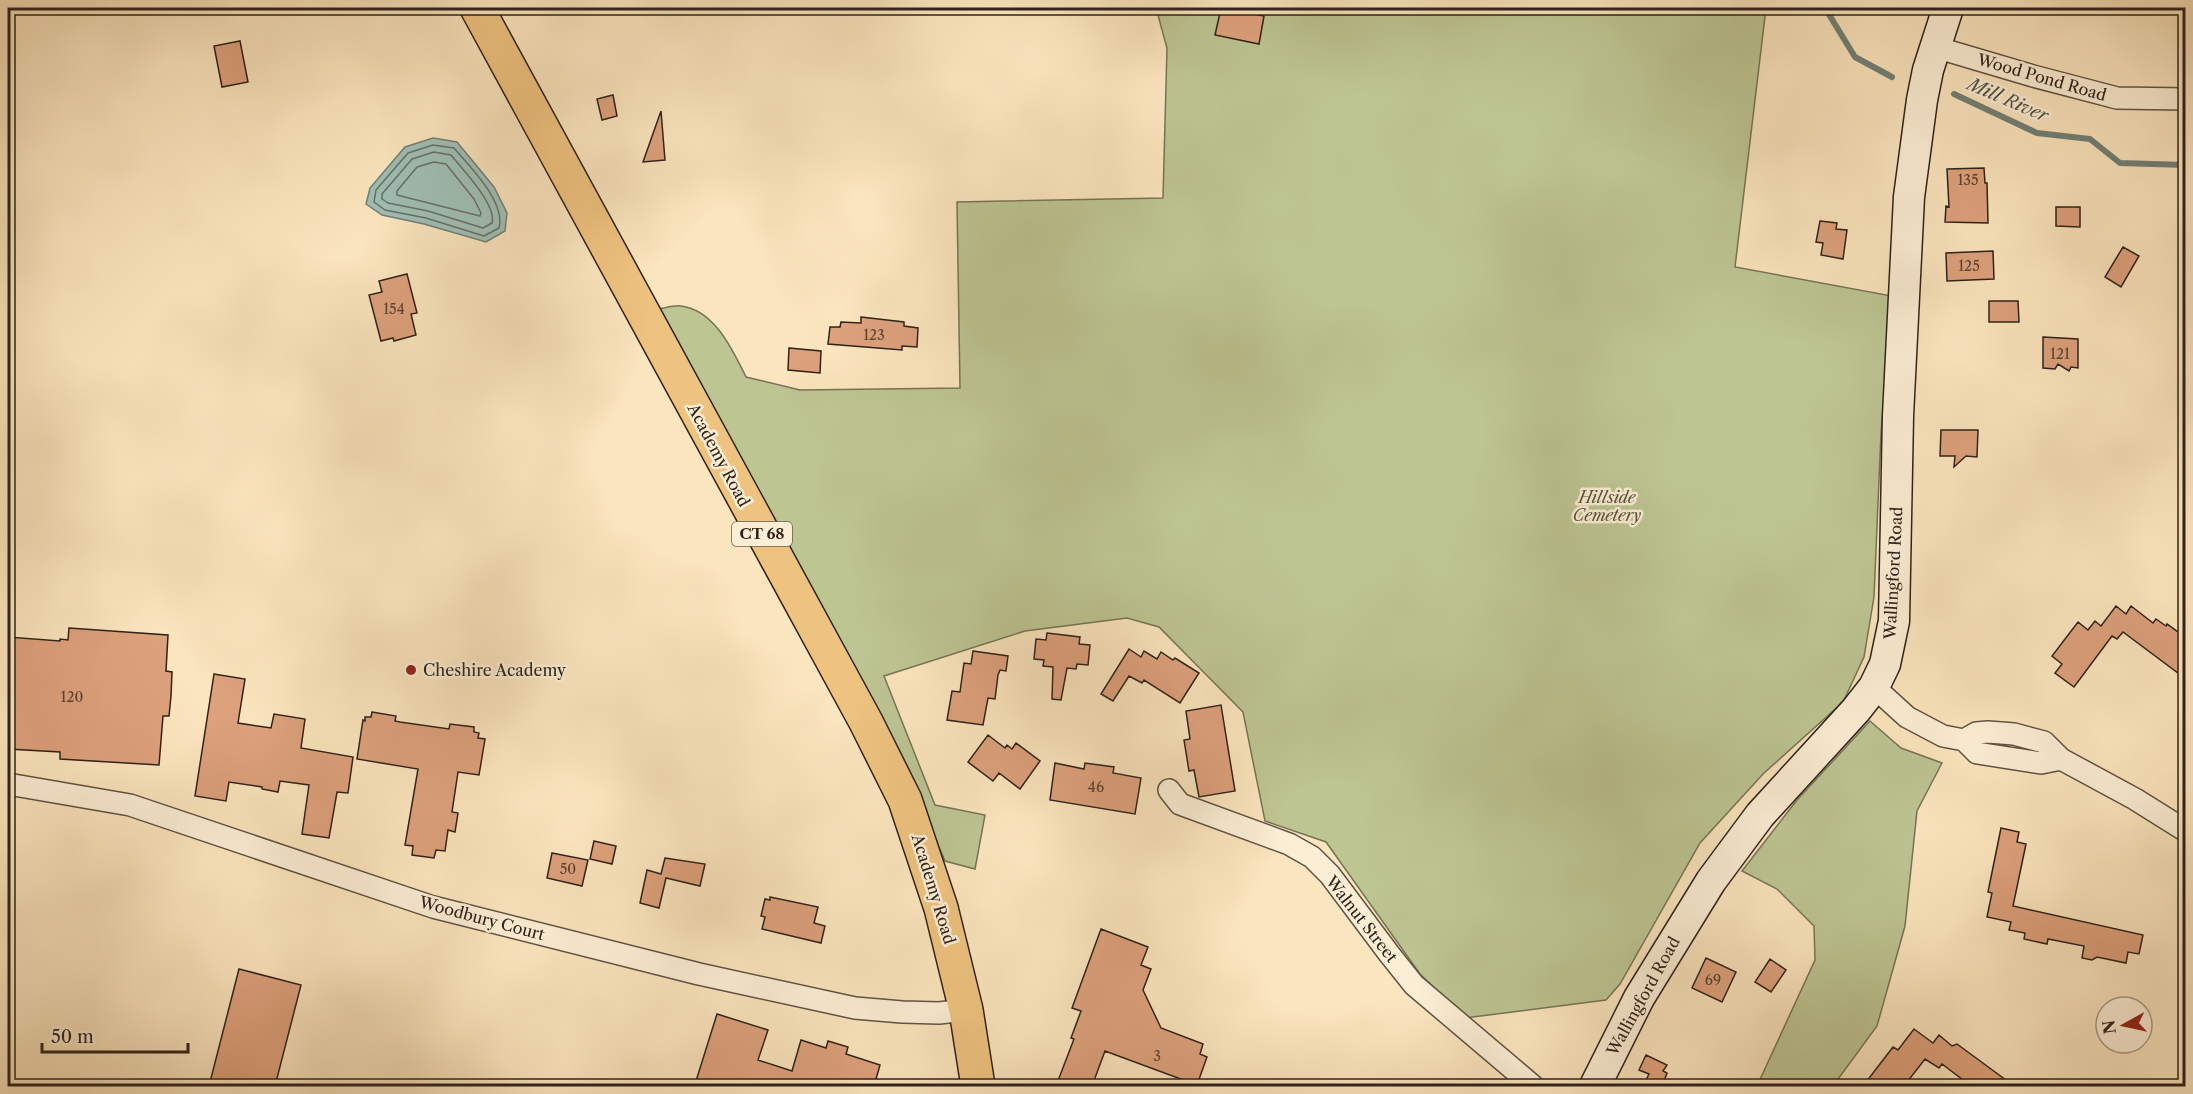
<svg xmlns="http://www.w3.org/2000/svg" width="2193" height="1094" viewBox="0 0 2193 1094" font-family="'Libre Caslon Text',serif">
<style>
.green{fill:#bdc593;stroke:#767456;stroke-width:1.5}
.water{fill:#9fbfb5;stroke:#728077;stroke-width:1.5}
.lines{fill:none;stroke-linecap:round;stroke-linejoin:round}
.shore{stroke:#667068;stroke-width:1.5}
.stream{stroke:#728077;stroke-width:6}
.building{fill:#dda17c;stroke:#2e221a;stroke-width:1.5}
.street-casing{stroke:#615343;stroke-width:24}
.secondary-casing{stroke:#2e221a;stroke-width:33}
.primary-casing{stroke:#2e221a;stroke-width:36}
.street{stroke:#fceed5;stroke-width:21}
.secondary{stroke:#fceed5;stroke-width:30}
.primary{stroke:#eec27f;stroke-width:33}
.poi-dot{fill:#8f2418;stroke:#fceed5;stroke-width:2}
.labels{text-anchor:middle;stroke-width:5;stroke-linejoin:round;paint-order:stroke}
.number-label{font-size:14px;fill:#5a4232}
.shield{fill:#fceed5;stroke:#6c5f52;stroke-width:1.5}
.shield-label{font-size:15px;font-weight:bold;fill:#2e221a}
.street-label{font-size:16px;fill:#2e221a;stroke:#fceed5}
.park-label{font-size:16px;font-style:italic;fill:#59533e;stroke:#fceed5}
.poi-label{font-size:16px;fill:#2e221a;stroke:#fceed5;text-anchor:start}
.water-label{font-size:18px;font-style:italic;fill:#505148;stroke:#fceed5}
</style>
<rect width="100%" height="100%" fill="#fbe5be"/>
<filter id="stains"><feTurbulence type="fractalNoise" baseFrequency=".00333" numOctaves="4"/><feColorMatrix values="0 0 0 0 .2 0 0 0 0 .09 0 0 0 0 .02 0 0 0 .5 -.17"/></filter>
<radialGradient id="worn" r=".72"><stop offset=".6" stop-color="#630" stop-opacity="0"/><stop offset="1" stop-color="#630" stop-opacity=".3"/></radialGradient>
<path class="green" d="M1156 8H1766L1735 267 1892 296 1881 433 1874 597 1864 657 1843 702 1763 774 1700 843 1620 984 1606 1000 1465 1018 1420 974 1326 842 1265 821 1243 712 1159 627 1127 618 1025 631 884 676 935 805 985 815 975 869 945 861 916 794 658 309C665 308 674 305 681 306 715 310 733 351 746 377L800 390 960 388 957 202 1163 198 1167 48Z
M1870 721 1901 748 1942 763 1917 811 1905 926 1877 1026 1833 1086H1757L1815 960 1814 926 1777 889 1742 871 1797 800Z"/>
<path class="water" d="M433 138 457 142 494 187 507 213 505 231 486 242 424 224 382 215 366 204 370 188 405 147Z"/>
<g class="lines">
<path class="shore" d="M433 145 454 148C470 167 506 202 499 228L484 236 426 218 385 210 374 202 376 190 408 153Z
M434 152 451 155C463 170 497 205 492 223L483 228 428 211 388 203 382 199V194L412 159Z
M434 162 446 164 474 199 481 213 480 216 397 195V191L417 167Z"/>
<path class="stream" d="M1825 8 1855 57 1892 77
M1954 94 2037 133 2090 139 2120 163 2186 165"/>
</g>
<path class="building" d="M1221 8 1264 16 1259 44 1215 35Z
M240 41 248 82 222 87 214 46Z
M613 95 617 116 602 120 597 99Z
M661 111 665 160 643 162Z
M1984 168 1985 183H1987L1988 223 1945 222 1946 206 1949 207 1947 169Z
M2056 207H2080V227L2056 226Z
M1820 221 1837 223 1836 229 1847 230 1843 259 1821 255 1823 243 1816 242Z
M2123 247 2139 256 2121 287 2105 277Z
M1993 251 1994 279 1947 281 1946 253Z
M407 274 417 313 411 314 416 335 394 341 393 338 381 341 369 295 382 292 379 281Z
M1989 301H2018L2019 322H1989Z
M861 317 904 322V326L918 328 917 347 902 346V350L828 344 830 327H840L841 322 861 323Z
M2043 337 2078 339V368L2071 367 2069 371 2058 364 2055 369 2043 368Z
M789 348 821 351 820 373 788 370Z
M1941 430H1978L1977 457 1966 456 1954 467 1955 456H1940Z
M2116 606 2126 614 2131 606 2153 623 2156 619 2166 626 2167 624 2186 638V679L2123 632 2117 639 2112 636 2074 687 2055 673 2062 664 2052 656 2078 622 2088 630 2095 621 2101 626Z
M69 628 168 635 166 671 172 672 171 696 169 716H163L159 765 60 759V752L8 749V637L60 641V639L68 640Z
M1047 633 1080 637 1079 644 1090 645 1088 665 1077 664 1076 669 1067 668 1061 700 1052 699 1053 667 1043 666 1044 660 1034 659 1036 639 1046 640Z
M1129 649 1141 657 1144 651 1157 659 1161 652 1173 660 1175 658 1199 673 1180 703 1144 680 1142 683 1129 676 1113 701 1101 694Z
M973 651 1008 656 1006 671 1000 670 998 675 995 699 988 698 983 725 947 720 952 691 960 692 964 663 971 664Z
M214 674 245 679 238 723 271 728 274 714 305 719 301 748 353 757 348 793 337 792 329 838 302 834 309 785 280 781 278 792 262 789V787L229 782 226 801 195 796Z
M1221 705 1235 791 1199 797 1194 770 1189 771 1184 740 1190 739 1186 711Z
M372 712 396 716 395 721 400 722 449 729 450 724 474 727V732L479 733 478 738 485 739 479 775 458 772 452 812 458 813 455 832 448 830 445 851 436 850 434 858 412 855 413 846 405 845 418 769 357 759 363 720 365 721V717H371Z
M988 735 1005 748 1007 745 1012 749 1016 743 1040 761 1020 789 999 773 993 781 968 762Z
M1055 763 1084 769 1085 763 1114 767 1113 773 1141 778 1135 814 1050 800Z
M2001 828 2019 832 2017 842 2026 844 2013 906 2143 935 2139 954 2128 952 2126 963 2097 957 2092 960 2082 958 2084 946 2048 939 2047 944 2024 939 2025 933 2009 930 2011 922 1987 917 1992 893 1988 892Z
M594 841 616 846 612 864 590 859Z
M552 853 588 860 582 886 547 878Z
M665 858 705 864 700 886 666 878 659 908 640 903 647 870 661 874Z
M770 897 818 907 814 923 825 926 821 943 762 929 765 917 761 916 765 899 770 900Z
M1101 929 1148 947 1141 965 1151 969 1143 990 1161 1028 1203 1044 1200 1054 1207 1057 1197 1085 1105 1051 1092 1086H1056L1074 1039 1071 1038 1081 1011 1072 1008Z
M1706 958 1736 972 1722 1002 1692 988Z
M1770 959 1786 970 1771 992 1755 982Z
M239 969 301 985 275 1086H209Z
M717 1014 768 1030 758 1060 792 1071 801 1040 826 1048 828 1041 848 1047 846 1054 880 1065 874 1086H713L696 1081Z
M1914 1029 1933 1043 1939 1035 1952 1046 1957 1044 2014 1086H1971L1942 1064 1939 1068 1925 1059 1904 1086H1863L1893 1047 1898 1050Z
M1646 1055 1667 1065 1663 1071 1667 1073 1662 1086H1643L1649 1074 1639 1070Z"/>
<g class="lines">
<defs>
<path id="street" d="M1935 47 2033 76 2117 98 2186 99
M1874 687 1907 717 1943 736 1964 740 1977 753 2041 763 2061 759 2044 742 2014 734 1988 732 1976 733 1964 740
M2061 759 2135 799 2186 831
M8 784 130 805 433 907 699 974 855 1008 902 1012 939 1013 966 1010
M1169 790 1180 804 1289 844 1312 857 1330 875 1390 955 1414 985 1533 1086"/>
<path id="secondary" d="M1595 1086 1639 998 1711 881 1760 815 1856 710 1874 687 1885 664 1894 621 1898 416 1909 197 1922 100 1928 70 1948 8"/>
<path id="primary" d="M477 8 866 722 905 800 941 908 966 1010 978 1086"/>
</defs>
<use href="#street" class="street-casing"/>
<use href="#secondary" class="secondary-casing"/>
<use href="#primary" class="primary-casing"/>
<use href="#street" class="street"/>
<use href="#secondary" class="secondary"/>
<use href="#primary" class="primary"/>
</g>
<circle class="poi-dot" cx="411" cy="670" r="6"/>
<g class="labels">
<g class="number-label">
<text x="1968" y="185">135</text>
<text x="1969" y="271">125</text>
<text x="394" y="314">154</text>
<text x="874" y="340">123</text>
<text x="2060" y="359">121</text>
<text x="72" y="702">120</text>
<text x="1096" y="792">46</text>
<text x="568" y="874">50</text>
<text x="1713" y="985">69</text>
<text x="1157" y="1061">3</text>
</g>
<rect class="shield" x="732" y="522" width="60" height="24" rx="4.5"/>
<g class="shield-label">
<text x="762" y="539">CT 68</text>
</g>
<g class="street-label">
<text transform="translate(2042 77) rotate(16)" y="6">Wood Pond Road</text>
<text transform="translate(719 455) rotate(62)" y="6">Academy Road</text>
<text transform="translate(1893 573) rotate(-87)" y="6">Wallingford Road</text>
<text transform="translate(934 889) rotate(73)" y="6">Academy Road</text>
<text transform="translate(482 918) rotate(15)" y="6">Woodbury Court</text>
<text transform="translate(1362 919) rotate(52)" y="6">Walnut Street</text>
<text transform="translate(1643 996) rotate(-61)" y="6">Wallingford Road</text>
</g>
<g class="park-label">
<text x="1607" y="503">Hillside<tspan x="1607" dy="18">Cemetery</tspan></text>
</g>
<g class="poi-label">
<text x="423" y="676">Cheshire Academy</text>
</g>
<g class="water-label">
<text transform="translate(2008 100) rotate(23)" y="6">Mill River</text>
</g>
</g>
<rect width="2193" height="1094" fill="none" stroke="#fbe5be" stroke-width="30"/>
<rect x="9" y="9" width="2175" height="1076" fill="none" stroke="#2e221a" stroke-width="3"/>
<rect x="15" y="15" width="2163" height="1064" fill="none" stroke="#2e221a" stroke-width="1.5"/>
<g transform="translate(2124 1025) rotate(262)"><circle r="28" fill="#fceed5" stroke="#aa9c8a" stroke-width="1.5"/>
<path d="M0-4.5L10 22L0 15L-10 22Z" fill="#8f2418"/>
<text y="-9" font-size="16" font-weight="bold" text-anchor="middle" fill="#2e221a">N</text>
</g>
<path d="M42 1043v9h146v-9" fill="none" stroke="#2e221a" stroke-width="3"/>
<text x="51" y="1043" font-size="18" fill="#2e221a" stroke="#fceed5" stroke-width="4.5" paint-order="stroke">50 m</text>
<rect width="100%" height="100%" filter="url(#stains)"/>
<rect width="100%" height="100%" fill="url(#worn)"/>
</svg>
